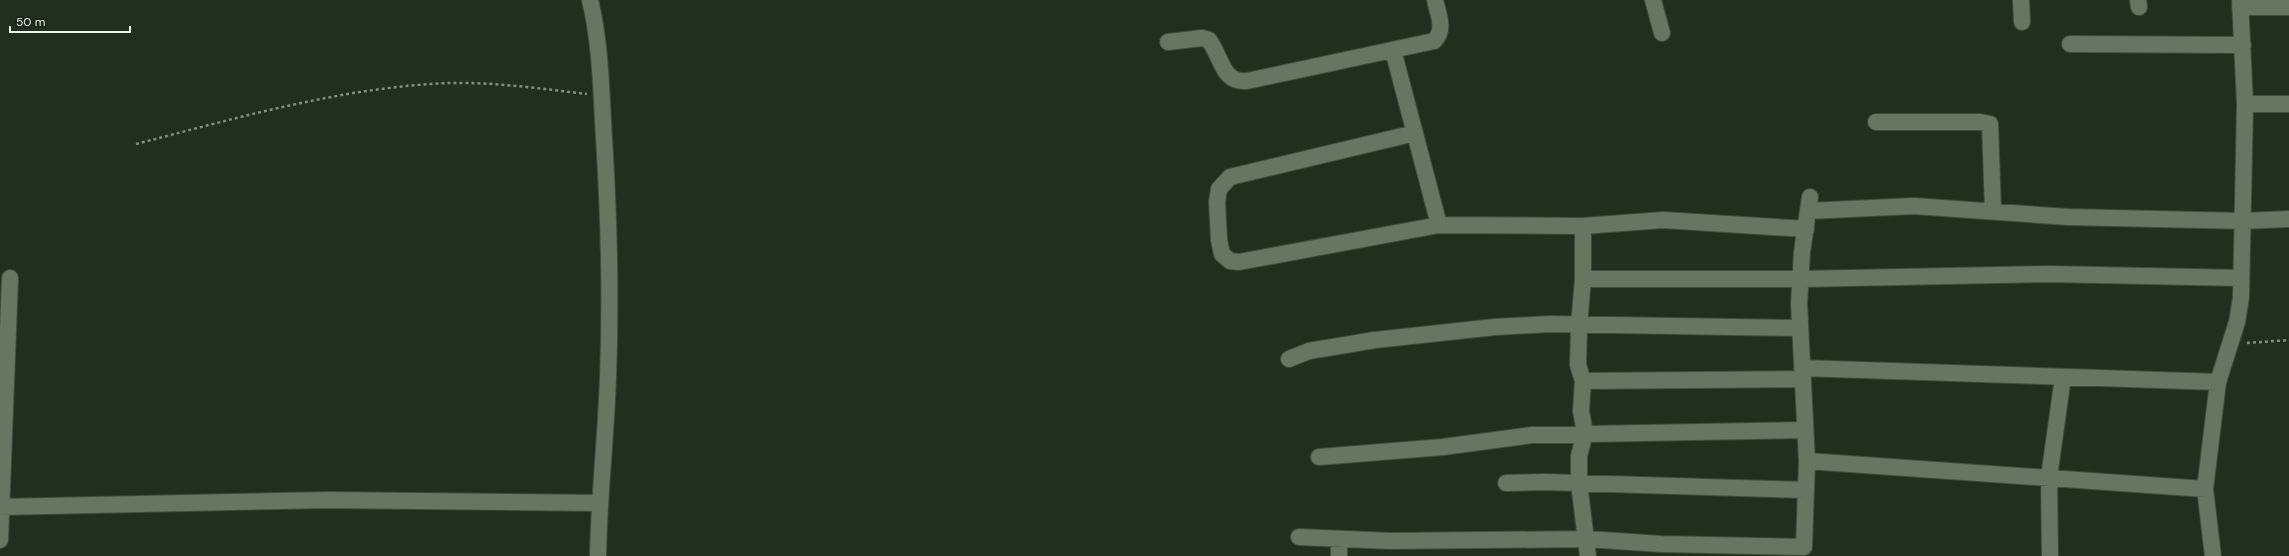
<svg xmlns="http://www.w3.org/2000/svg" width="2289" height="556" viewBox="0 0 2289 556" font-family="'DM Sans',sans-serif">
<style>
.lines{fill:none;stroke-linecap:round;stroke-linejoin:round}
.minor-casing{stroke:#404c3e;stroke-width:18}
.path{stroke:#828e80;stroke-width:2.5;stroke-dasharray:3 3;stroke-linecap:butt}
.minor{stroke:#667663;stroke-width:16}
</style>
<rect width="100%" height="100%" fill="#212f1f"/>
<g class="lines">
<defs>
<path id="minor" d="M590 0C601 45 601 92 604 138 609 218 611 298 608 378 606 437 599 496 598 556
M1653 0 1662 33
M2021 0 2022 22
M2138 0 2139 7
M2240 7H2289
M1168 42 1202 38 1209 40C1222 58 1222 83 1247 81L1434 41C1446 30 1438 14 1435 0
M2070 44 2243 45
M1393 50 1439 225
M2245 104H2289
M1876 122H1980L1990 124 1993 211
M1415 133 1230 177 1219 189 1217 202 1219 240 1222 254 1230 261 1239 262 1439 225 1583 226 1663 220 1806 229
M1808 211 1914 206 2068 217 2244 221 2289 219
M1583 226V279L1579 326 1578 365 1583 381 1581 411 1585 433 1579 456V483L1588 556
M1583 279H1801L2050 274 2241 278
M1289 359 1309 351 1375 340 1495 327 1550 324 1800 328
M1802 368 2218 382
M1583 381 1802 379
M1319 457 1443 447 1532 435 1805 430
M1807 461 2205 489
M1506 483 1544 482 1806 490
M0 507 327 500 599 503
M1299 537 1391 541 1587 539 1661 544 1804 547 1807 461 1799 304 1802 252 1810 197
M0 540 10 278
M1339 556V539
M2050 556 2049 477 2063 377
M2213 556 2205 489 2218 382 2237 322 2241 297 2245 104 2240 0"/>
</defs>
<use href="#minor" class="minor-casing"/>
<path class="path" d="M136 144C233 119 329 91 430 84 482 80 535 88 587 94
M2247 343 2289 340"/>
<use href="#minor" class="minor"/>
</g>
<path d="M10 26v6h120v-6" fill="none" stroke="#ebf4e9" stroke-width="2"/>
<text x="16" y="26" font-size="12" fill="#ebf4e9" stroke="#172515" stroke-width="3" paint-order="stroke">50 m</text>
</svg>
